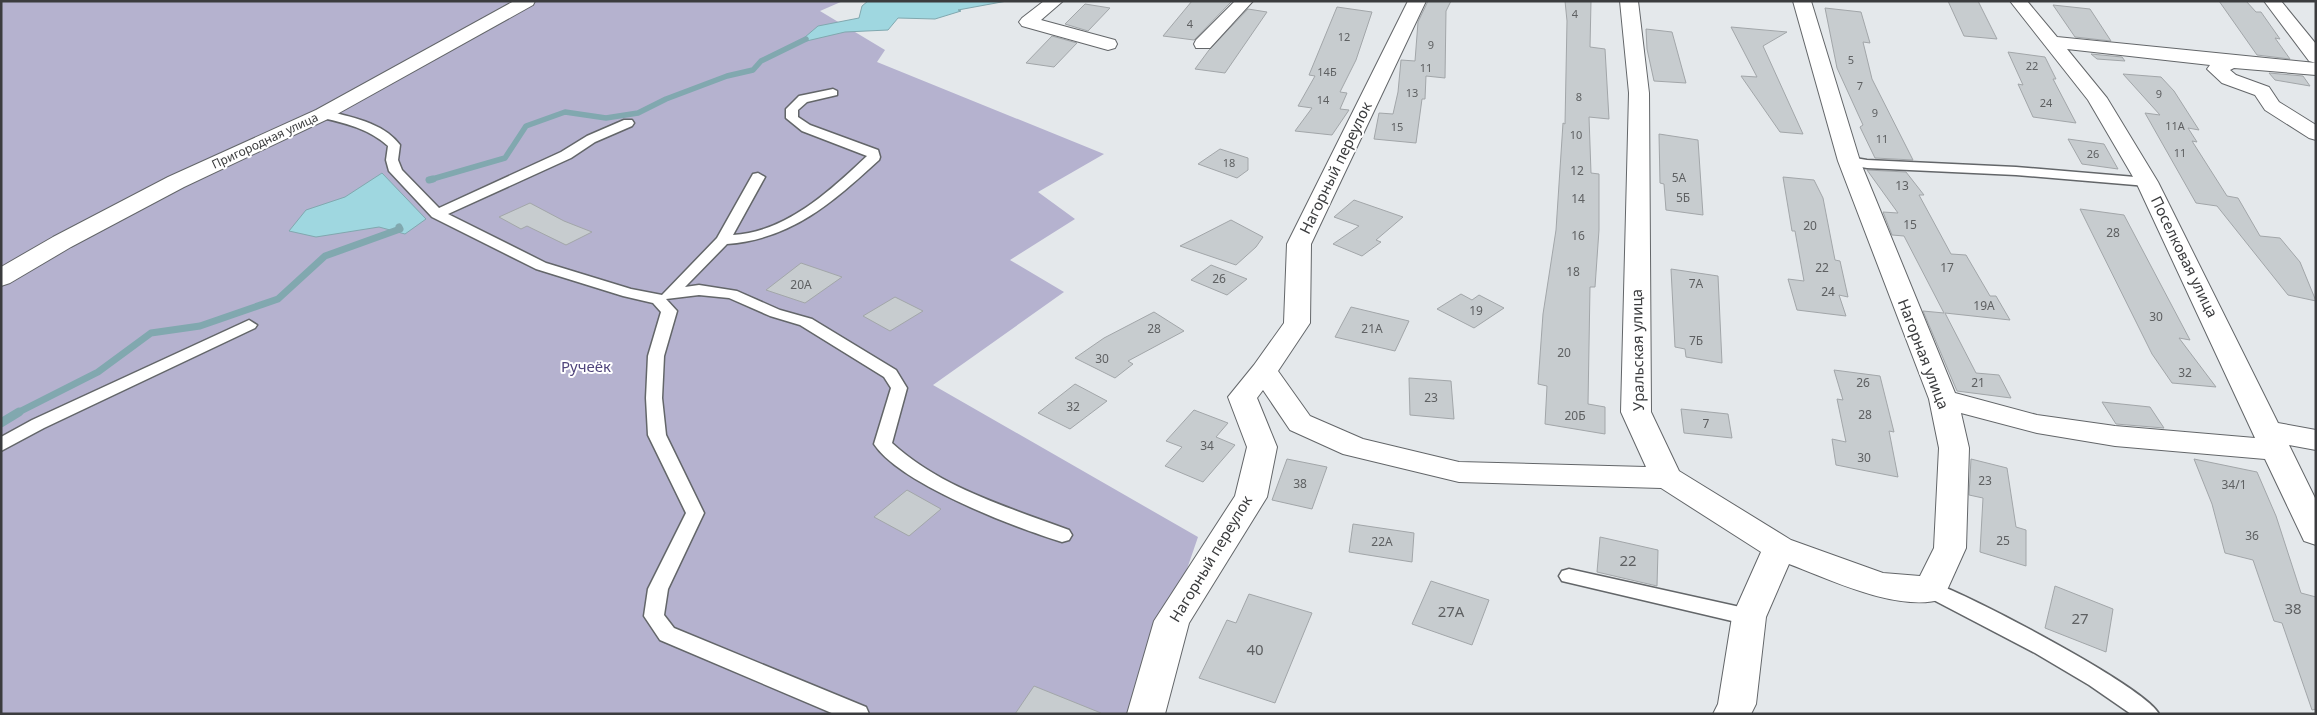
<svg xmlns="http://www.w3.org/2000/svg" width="2317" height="715" viewBox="0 0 2317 715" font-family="'Noto Sans',sans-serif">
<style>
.green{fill:#b5b2cf}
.water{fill:#9fd7e0;stroke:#81a8af}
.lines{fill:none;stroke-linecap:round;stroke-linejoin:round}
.stream-far2{stroke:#81a8af;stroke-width:5.5}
.stream-far1{stroke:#81a8af;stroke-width:7}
.stream{stroke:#81a8af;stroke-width:9}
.building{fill:#c7cccf;stroke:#a2a6a9}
.lane-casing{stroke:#636669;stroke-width:3}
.street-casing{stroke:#636669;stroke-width:2}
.lane{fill:#fff;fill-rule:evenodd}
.street{fill:#fff;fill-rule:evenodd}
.labels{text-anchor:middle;stroke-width:4;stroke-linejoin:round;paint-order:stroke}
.far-number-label{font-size:11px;fill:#5e6062}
.far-street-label{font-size:12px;fill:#3b3c3e;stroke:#fff}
.number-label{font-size:12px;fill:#5e6062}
.street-label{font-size:15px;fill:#3b3c3e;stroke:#fff}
.park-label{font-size:15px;fill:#50457c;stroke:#fff}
.near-number-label{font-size:15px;fill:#5e6062}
</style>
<rect width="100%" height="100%" fill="#e4e8eb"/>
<path class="green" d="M1 1H520L298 123 1 276Z
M532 1H843L820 11 885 50 877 62 1104 154 1038 192 1075 219 1010 260 1064 292 933 385 1198 537 1137 714H1V283Z"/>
<path class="water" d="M868 1H1007L958 10 961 11 935 19 898 18 888 30 845 32 798 43 818 26 859 18 862 6Z
M382 173 426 219 405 234 379 227 316 237 289 231 306 210 345 197Z"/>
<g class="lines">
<path class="stream-far2" d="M429 180 505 158 526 126 565 112 606 118 638 113 666 99 727 76 753 70 761 61 806 39"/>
<path class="stream-far1" d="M429 180 433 179
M17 413 98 372 151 333 200 326 278 299 325 256 400 229 399 227"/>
<path class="stream" d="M1 423 19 412"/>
</g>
<path class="building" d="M1192 1H1232L1194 40 1163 36Z
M1428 1H1451L1446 11 1445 78 1426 76 1425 99H1422L1416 143 1374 139 1379 113 1393 114 1398 92 1401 60 1415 61 1418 22Z
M1565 1H1591L1590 47 1605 49 1609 119 1589 117 1591 173 1599 174V230L1595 287H1590L1588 404 1605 407V434L1545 424 1547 386 1538 384 1543 314 1556 230 1563 123 1565 124 1567 21Z
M1948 1H1978L1997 39 1964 36Z
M2219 1H2246L2256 12H2261L2280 39 2275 38 2290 59 2257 55Z
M1085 4 1110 8 1088 31 1065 24Z
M2053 5 2090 9 2111 41 2075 37Z
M1337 7 1372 12 1356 60 1340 92 1347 93 1340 109 1349 110 1332 135 1295 131 1312 108 1298 106 1315 76 1309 75Z
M1825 8 1861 12 1870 43 1863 42 1872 79 1913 160 1875 158 1860 127 1863 125 1837 68Z
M1248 9 1267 12 1225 73 1195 69 1209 50Z
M1731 27 1787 32 1763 46 1803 134 1780 132 1741 76 1757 77Z
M1646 29 1672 32 1686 83 1654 81 1647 49Z
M1052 36 1077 43 1054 67 1026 63Z
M2008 52 2045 57 2056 79H2053L2076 123 2033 117 2018 84 2023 85Z
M2091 54 2122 57 2125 61 2097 59Z
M2269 73 2303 76 2310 86 2275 80Z
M2123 74 2161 77 2174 91 2199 130 2188 128 2197 142 2192 141 2227 196 2238 198 2260 236 2280 238 2300 262 2316 301 2288 295 2217 206 2196 203 2145 113 2160 115Z
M1659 134 1698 140 1703 215 1666 210 1664 184 1660 183Z
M2068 139 2104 144 2118 169 2082 164Z
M1220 149 1248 158V170L1237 178 1198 164Z
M1867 170 1906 172 1924 195H1919L1951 254 1966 255 1990 296H1996L2010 320 1945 313 1976 373 1999 375 2011 398 1957 391 1923 311 1944 313 1904 236 1892 235 1883 212 1898 213Z
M1783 177 1814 180 1823 198 1835 260 1840 261 1848 297 1839 295 1846 316 1797 310 1788 279 1804 281 1795 231H1792Z
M1354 200 1403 217 1376 240 1381 242 1362 256 1333 244 1359 226 1334 217Z
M530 203 564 221 592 232 566 245 527 226 521 229 499 217Z
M2080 209 2124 215 2190 340 2179 338 2216 387 2172 383 2152 354Z
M1231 220 1263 237 1256 247 1236 265 1180 246Z
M801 263 842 277 805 303 766 290Z
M1211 265 1247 279 1227 295 1191 280Z
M1671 269 1718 276 1722 363 1686 357 1685 349 1675 347Z
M1461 294 1472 300 1479 295 1504 308 1474 328 1437 309Z
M895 297 923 311 890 331 863 316Z
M1351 307 1409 321 1395 351 1335 337Z
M1154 312 1184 331 1128 361 1133 364 1115 378 1075 358 1104 338Z
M1834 370 1880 376 1894 432 1889 431 1898 477 1836 465 1832 439 1846 442 1837 399 1843 400Z
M1409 378 1451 381 1454 419 1410 415Z
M1075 384 1107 401 1070 429 1038 413Z
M2102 402 2150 407 2164 428 2116 424Z
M1681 409 1728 414 1732 438 1684 433Z
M1194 410 1228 423 1216 437 1235 445 1203 482 1165 466 1182 447 1166 441Z
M1287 459 1327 467 1312 509 1272 500Z
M1971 459 2007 468 2016 527 2026 530V566L1980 552 1983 498 1969 495Z
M2194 459 2257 472 2276 516 2301 593 2316 597V709L2312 710 2282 623 2274 621 2253 560 2225 553 2212 504Z
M907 490 941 509 909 536 874 517Z
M1353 524 1414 533 1412 562 1349 552Z
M1600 537 1658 550 1657 586 1597 572Z
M1431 581 1489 600 1472 645 1412 624Z
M2055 586 2113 609 2106 652 2045 628Z
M1249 594 1312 613 1275 703 1199 678 1227 620 1236 623Z
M1034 686 1101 713V714H1015Z"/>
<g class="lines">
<defs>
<path id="lane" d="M833 89 837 91V95L807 102 798 110V117L810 125 878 150 880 157 879 160C833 202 792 239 727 244L685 287 699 285 737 291 780 310 812 319 896 370 907 388 892 443C941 488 1008 507 1069 530L1072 535 1069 540 1062 542C1016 528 900 484 874 444L891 388 884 377 800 325 770 316 729 298 699 295 666 299 677 311 664 356 662 398 666 435 704 513 668 589 664 615 674 628 866 707 869 714H834L660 640 644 616 648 589 686 513 648 435 646 398 648 356 661 312 653 303 623 296 536 269 432 217 389 171 386 160 388 146C368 128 344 123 319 117L317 114 323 110C350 117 383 122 400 145L398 160 402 170 439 208 561 152 587 136 624 120H632L634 123 632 126 595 142 571 158 448 214 546 263 631 289 662 295 717 238 753 174 758 173 765 177 733 235C786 232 830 191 867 156L802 131 786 118V109L799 96Z
M1849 157 1867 160 2016 167 2147 178 2154 182 2147 186 2016 175 1867 168 1844 164 1843 161 1844 158Z
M249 320 257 325 255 328 44 428 1 451V437L32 420Z
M1569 569 1749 609 1756 611 1759 617 1756 623 1749 625 1562 581 1559 576 1562 571Z
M1931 582C1966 593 2146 687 2159 714H2131L2089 685 2035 653 1924 595 1921 590 1924 585Z"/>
<path id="street" d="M514 1H535L533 5 330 118 184 187 71 247 10 283 1 286V267L53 237 168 177 316 110Z
M1044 1H1063L1041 20 1115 40 1117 44 1115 48 1108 50 1022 26 1019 22 1022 18Z
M1235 1H1253L1210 48H1196L1194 44 1196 40Z
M1408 1H1426L1311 244 1310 323 1278 371 1310 416 1363 439 1459 462 1646 467 1621 412 1629 93 1620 1H1638L1649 93 1651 412 1679 471 1791 540 1883 573 1920 576 1934 548 1939 448 1929 399 1838 161 1793 1H1811L1860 161 1955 393 2037 415 2115 426 2255 438 2136 182 2088 100 2010 1H2027L2057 37 2316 63V75L2234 68 2230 70 2236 75 2269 87 2279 102 2316 125V140L2309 138 2265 110 2255 95 2222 83 2207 69 2210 65 2067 49 2107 98 2158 182 2278 423 2316 430V450L2289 445 2316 500V545L2304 541 2265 459 2115 446 2037 433 1961 413 1969 448 1966 548 1943 599C1899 613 1831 580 1789 564L1766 617 1756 704 1751 714H1713L1718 704 1732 617 1761 552 1661 488 1459 482 1343 454 1290 430 1263 390 1257 398 1277 447 1267 497 1189 623 1165 714H1127L1154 621 1235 496 1247 447 1228 397 1254 365 1284 323 1287 244Z
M2264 1H2281L2316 44V63L2309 61Z"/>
</defs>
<use href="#lane" class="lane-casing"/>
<use href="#street" class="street-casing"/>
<use href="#lane" class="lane"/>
<use href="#street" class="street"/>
</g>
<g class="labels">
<g class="far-number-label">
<text x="1575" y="18">4</text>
<text x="1190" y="28">4</text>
<text x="1344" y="41">12</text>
<text x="1431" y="49">9</text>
<text x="1851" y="64">5</text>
<text x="2032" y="70">22</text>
<text x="1426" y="72">11</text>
<text x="1327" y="76">14Б</text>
<text x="1860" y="90">7</text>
<text x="1412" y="97">13</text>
<text x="2159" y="98">9</text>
<text x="1579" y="101">8</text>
<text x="1323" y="104">14</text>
<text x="2046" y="107">24</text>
<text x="1875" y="117">9</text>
<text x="2175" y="130">11А</text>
<text x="1397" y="131">15</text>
<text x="1576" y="139">10</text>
<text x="1882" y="143">11</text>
<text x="2180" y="157">11</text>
<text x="2093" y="158">26</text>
<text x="1229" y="167">18</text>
</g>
<g class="far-street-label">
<text transform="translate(265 141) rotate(-25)" y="4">Пригородная улица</text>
</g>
<g class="number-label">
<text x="1577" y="175">12</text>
<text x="1679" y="182">5А</text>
<text x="1902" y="190">13</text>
<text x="1683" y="202">5Б</text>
<text x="1578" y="203">14</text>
<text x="1910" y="229">15</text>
<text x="1810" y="230">20</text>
<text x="2113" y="237">28</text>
<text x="1578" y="240">16</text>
<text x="1822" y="272">22</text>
<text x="1947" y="272">17</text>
<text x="1573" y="276">18</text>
<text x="1219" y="283">26</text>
<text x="1696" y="288">7А</text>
<text x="801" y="289">20А</text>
<text x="1828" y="296">24</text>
<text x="1984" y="310">19А</text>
<text x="1476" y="315">19</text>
<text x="2156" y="321">30</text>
<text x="1154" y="333">28</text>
<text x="1372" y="333">21А</text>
<text x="1696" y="345">7Б</text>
<text x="1564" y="357">20</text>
<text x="1102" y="363">30</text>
<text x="2185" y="377">32</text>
<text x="1863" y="387">26</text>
<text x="1978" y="387">21</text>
<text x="1431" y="402">23</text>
<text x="1073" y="411">32</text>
<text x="1865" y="419">28</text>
<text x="1575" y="420">20Б</text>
<text x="1706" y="428">7</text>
<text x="1207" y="450">34</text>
<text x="1864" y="462">30</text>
<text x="1985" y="485">23</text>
<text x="1300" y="488">38</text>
<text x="2234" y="489">34/1</text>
<text x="2252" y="540">36</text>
<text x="2003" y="545">25</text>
<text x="1382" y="546">22А</text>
</g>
<g class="street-label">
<text transform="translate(1336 168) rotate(-64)" y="5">Нагорный переулок</text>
<text transform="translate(2184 257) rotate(64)" y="5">Поселковая улица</text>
<text transform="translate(1638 350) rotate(-91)" y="5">Уральская улица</text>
<text transform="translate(1923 354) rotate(69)" y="5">Нагорная улица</text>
<text transform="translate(1211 559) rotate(-59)" y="5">Нагорный переулок</text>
</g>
<g class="park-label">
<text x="586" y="372">Ручеёк</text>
</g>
<g class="near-number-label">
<text x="1628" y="566">22</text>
<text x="2293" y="614">38</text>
<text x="1451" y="617">27А</text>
<text x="2080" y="624">27</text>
<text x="1255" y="655">40</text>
</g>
</g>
<rect width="2317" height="715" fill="none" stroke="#3b3c3e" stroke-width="5"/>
</svg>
